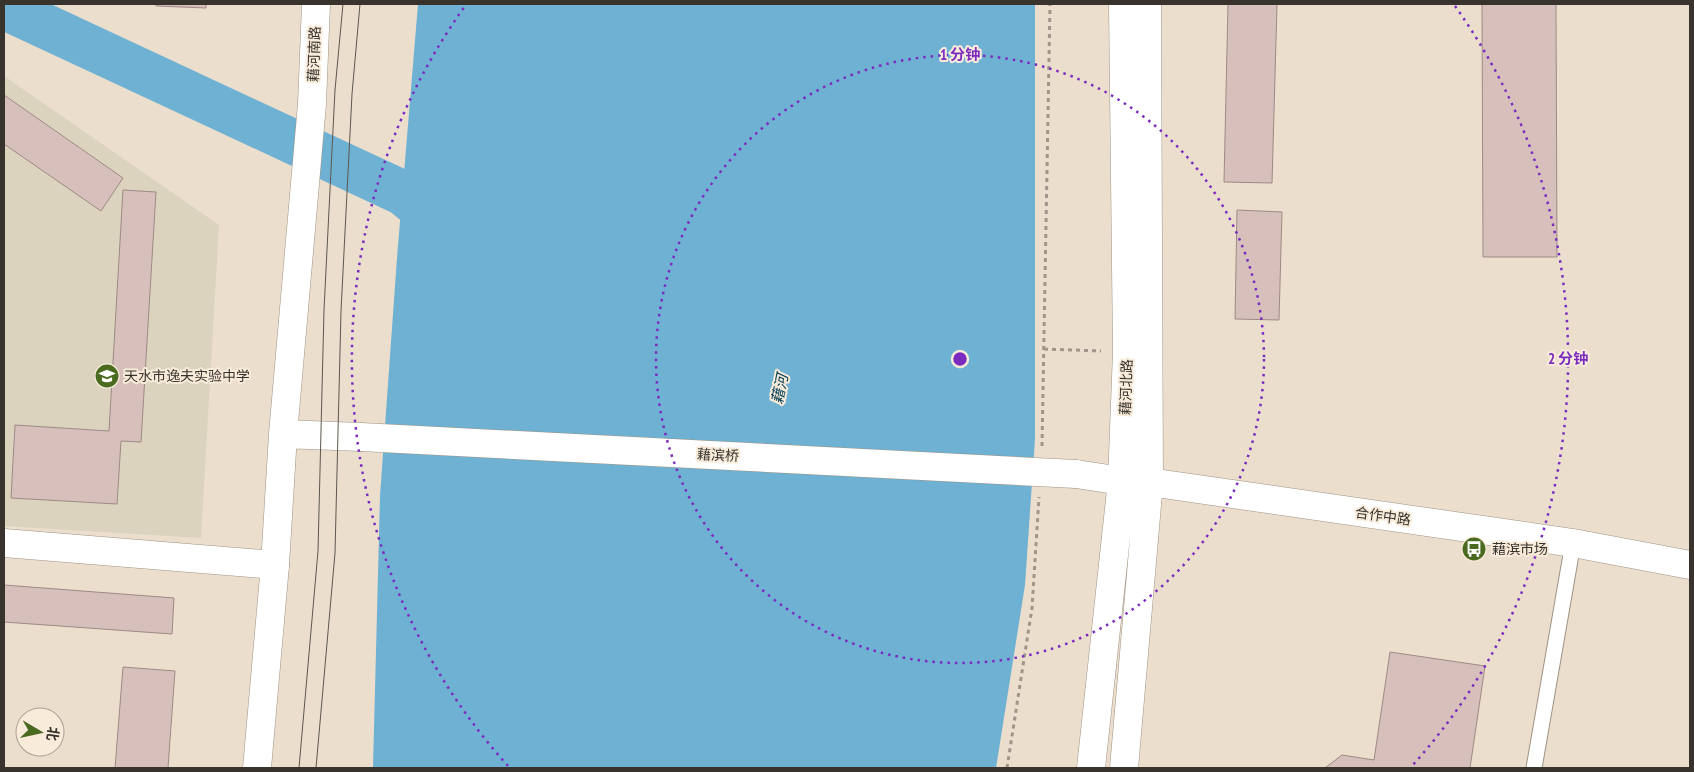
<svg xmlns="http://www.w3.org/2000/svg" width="1694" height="772" viewBox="0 0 1694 772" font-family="'PT Sans Narrow','Noto Sans SC',sans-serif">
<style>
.education{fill:#dbd3be}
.water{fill:#6eb1d3}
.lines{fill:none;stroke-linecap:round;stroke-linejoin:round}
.river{stroke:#6eb1d3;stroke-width:45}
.building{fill:#d7c0bb;stroke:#9e8984}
.service-casing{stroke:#9f9383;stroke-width:17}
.minor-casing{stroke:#9f9383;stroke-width:29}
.secondary-casing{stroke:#9f9383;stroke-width:29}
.path{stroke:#9f9589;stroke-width:3;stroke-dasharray:4 4;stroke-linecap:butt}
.service{stroke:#fff;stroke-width:15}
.minor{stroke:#fff;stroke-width:28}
.secondary{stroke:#fff;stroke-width:28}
.tram{stroke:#5e574f;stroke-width:1}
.secondary-bridge-casing{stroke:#9f9383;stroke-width:29;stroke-linecap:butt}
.secondary-bridge{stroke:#fff;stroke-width:28}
.ring{fill:none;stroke:#7b2cbf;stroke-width:2.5;stroke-dasharray:2.5 5}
.labels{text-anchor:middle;stroke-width:4;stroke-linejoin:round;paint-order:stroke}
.street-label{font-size:14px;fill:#38332d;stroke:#f8ebda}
.poi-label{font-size:14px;fill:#38332d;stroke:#f8ebda;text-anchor:start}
.water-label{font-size:15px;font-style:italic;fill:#003c53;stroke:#f8ebda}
.centre{fill:#7b2cbf;stroke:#f8ebda;stroke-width:2.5}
.ring-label{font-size:15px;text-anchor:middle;font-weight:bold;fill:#7b2cbf;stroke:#f8ebda;stroke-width:4;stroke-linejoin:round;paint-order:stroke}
</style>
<rect width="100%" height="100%" fill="#ebdecd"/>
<path class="education" d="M4 76 219 225 201 538 4 526Z"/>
<path class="water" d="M418 4H1035V439L1025 585 996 768H373L380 496 397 258Z"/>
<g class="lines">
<path class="river" d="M4 7 403 193 452 233"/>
</g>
<path class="building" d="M156 4H206V8L156 6Z
M1228 4H1277L1272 183 1224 182Z
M1482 4H1556L1557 257H1483Z
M4 95 123 178 101 211 4 144Z
M123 190 156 192 141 442 121 441 117 504 11 498 15 425 109 431Z
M1237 210 1282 212 1279 320 1235 319Z
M4 585 174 598 172 634 4 622Z
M1390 652 1485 666 1470 768H1325L1342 755 1374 760Z
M123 667 175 671 168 768H115Z"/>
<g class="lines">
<defs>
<path id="service" d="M1534 768 1573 543"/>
<path id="minor" d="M4 543 275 565"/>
<path id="secondary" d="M283 434 361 437
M1076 474 1122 481 1149 482 1573 543 1690 565
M257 768 275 565 283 434 312 104 316 4
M1091 768 1122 481 1127 352 1123 4
M1124 768 1149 482 1147 4"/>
</defs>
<use href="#service" class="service-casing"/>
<use href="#minor" class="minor-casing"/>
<use href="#secondary" class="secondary-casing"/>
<path class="path" d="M1044 349 1101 351
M1042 446 1050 4
M1007 768 1032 608 1039 497"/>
<use href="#service" class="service"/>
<use href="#minor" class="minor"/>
<use href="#secondary" class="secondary"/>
<path class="tram" d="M299 768 318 551 324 310 335 90 343 4
M316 768 335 553 341 311 352 94 360 4"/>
<defs>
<path id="secondary-bridge" d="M361 437 1076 474"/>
</defs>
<use href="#secondary-bridge" class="secondary-bridge-casing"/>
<use href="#secondary-bridge" class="secondary-bridge"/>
</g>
<g class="ring">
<circle cx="960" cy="359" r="304"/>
<path d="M508 766A608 608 0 0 1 465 6M1455 6A608 608 0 0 1 1412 766"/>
</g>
<defs>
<symbol id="school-disc" viewBox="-11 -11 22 22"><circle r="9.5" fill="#4a6a20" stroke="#f8ebda"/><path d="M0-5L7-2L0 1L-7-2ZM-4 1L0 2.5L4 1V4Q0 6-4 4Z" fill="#fff"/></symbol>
<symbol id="bus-disc" viewBox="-11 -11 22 22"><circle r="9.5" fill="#4a6a20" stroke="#f8ebda"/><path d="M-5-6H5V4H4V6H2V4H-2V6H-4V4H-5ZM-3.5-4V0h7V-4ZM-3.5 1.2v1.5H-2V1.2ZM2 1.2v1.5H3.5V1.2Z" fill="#fff"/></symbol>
</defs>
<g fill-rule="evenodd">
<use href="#school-disc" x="93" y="362" width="28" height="28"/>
<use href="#bus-disc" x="1460" y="535" width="28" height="28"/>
</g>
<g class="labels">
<g class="street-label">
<text transform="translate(314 54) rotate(-88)" y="5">藉河南路</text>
<text transform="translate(1126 387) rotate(-88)" y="5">藉河北路</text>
<text transform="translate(718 455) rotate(3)" y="5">藉滨桥</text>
<text transform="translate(1383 516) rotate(8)" y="5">合作中路</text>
</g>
<g class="poi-label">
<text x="124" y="381">天水市逸夫实验中学</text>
<text x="1492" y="554">藉滨市场</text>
</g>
<g class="water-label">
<text transform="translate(780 389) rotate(-79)" y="5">藉河</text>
</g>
</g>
<circle cx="960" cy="359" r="8" class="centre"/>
<g class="ring-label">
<text x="960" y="60">1 分钟</text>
<text x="1568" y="364">2 分钟</text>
</g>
<rect width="1694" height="772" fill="none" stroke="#38332d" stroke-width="10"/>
<g transform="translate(40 732) rotate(99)"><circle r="24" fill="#f8ebda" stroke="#aba195"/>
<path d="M0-4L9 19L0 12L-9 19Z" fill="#4a6a20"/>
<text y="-8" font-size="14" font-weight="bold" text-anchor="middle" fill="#38332d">北</text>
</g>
</svg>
